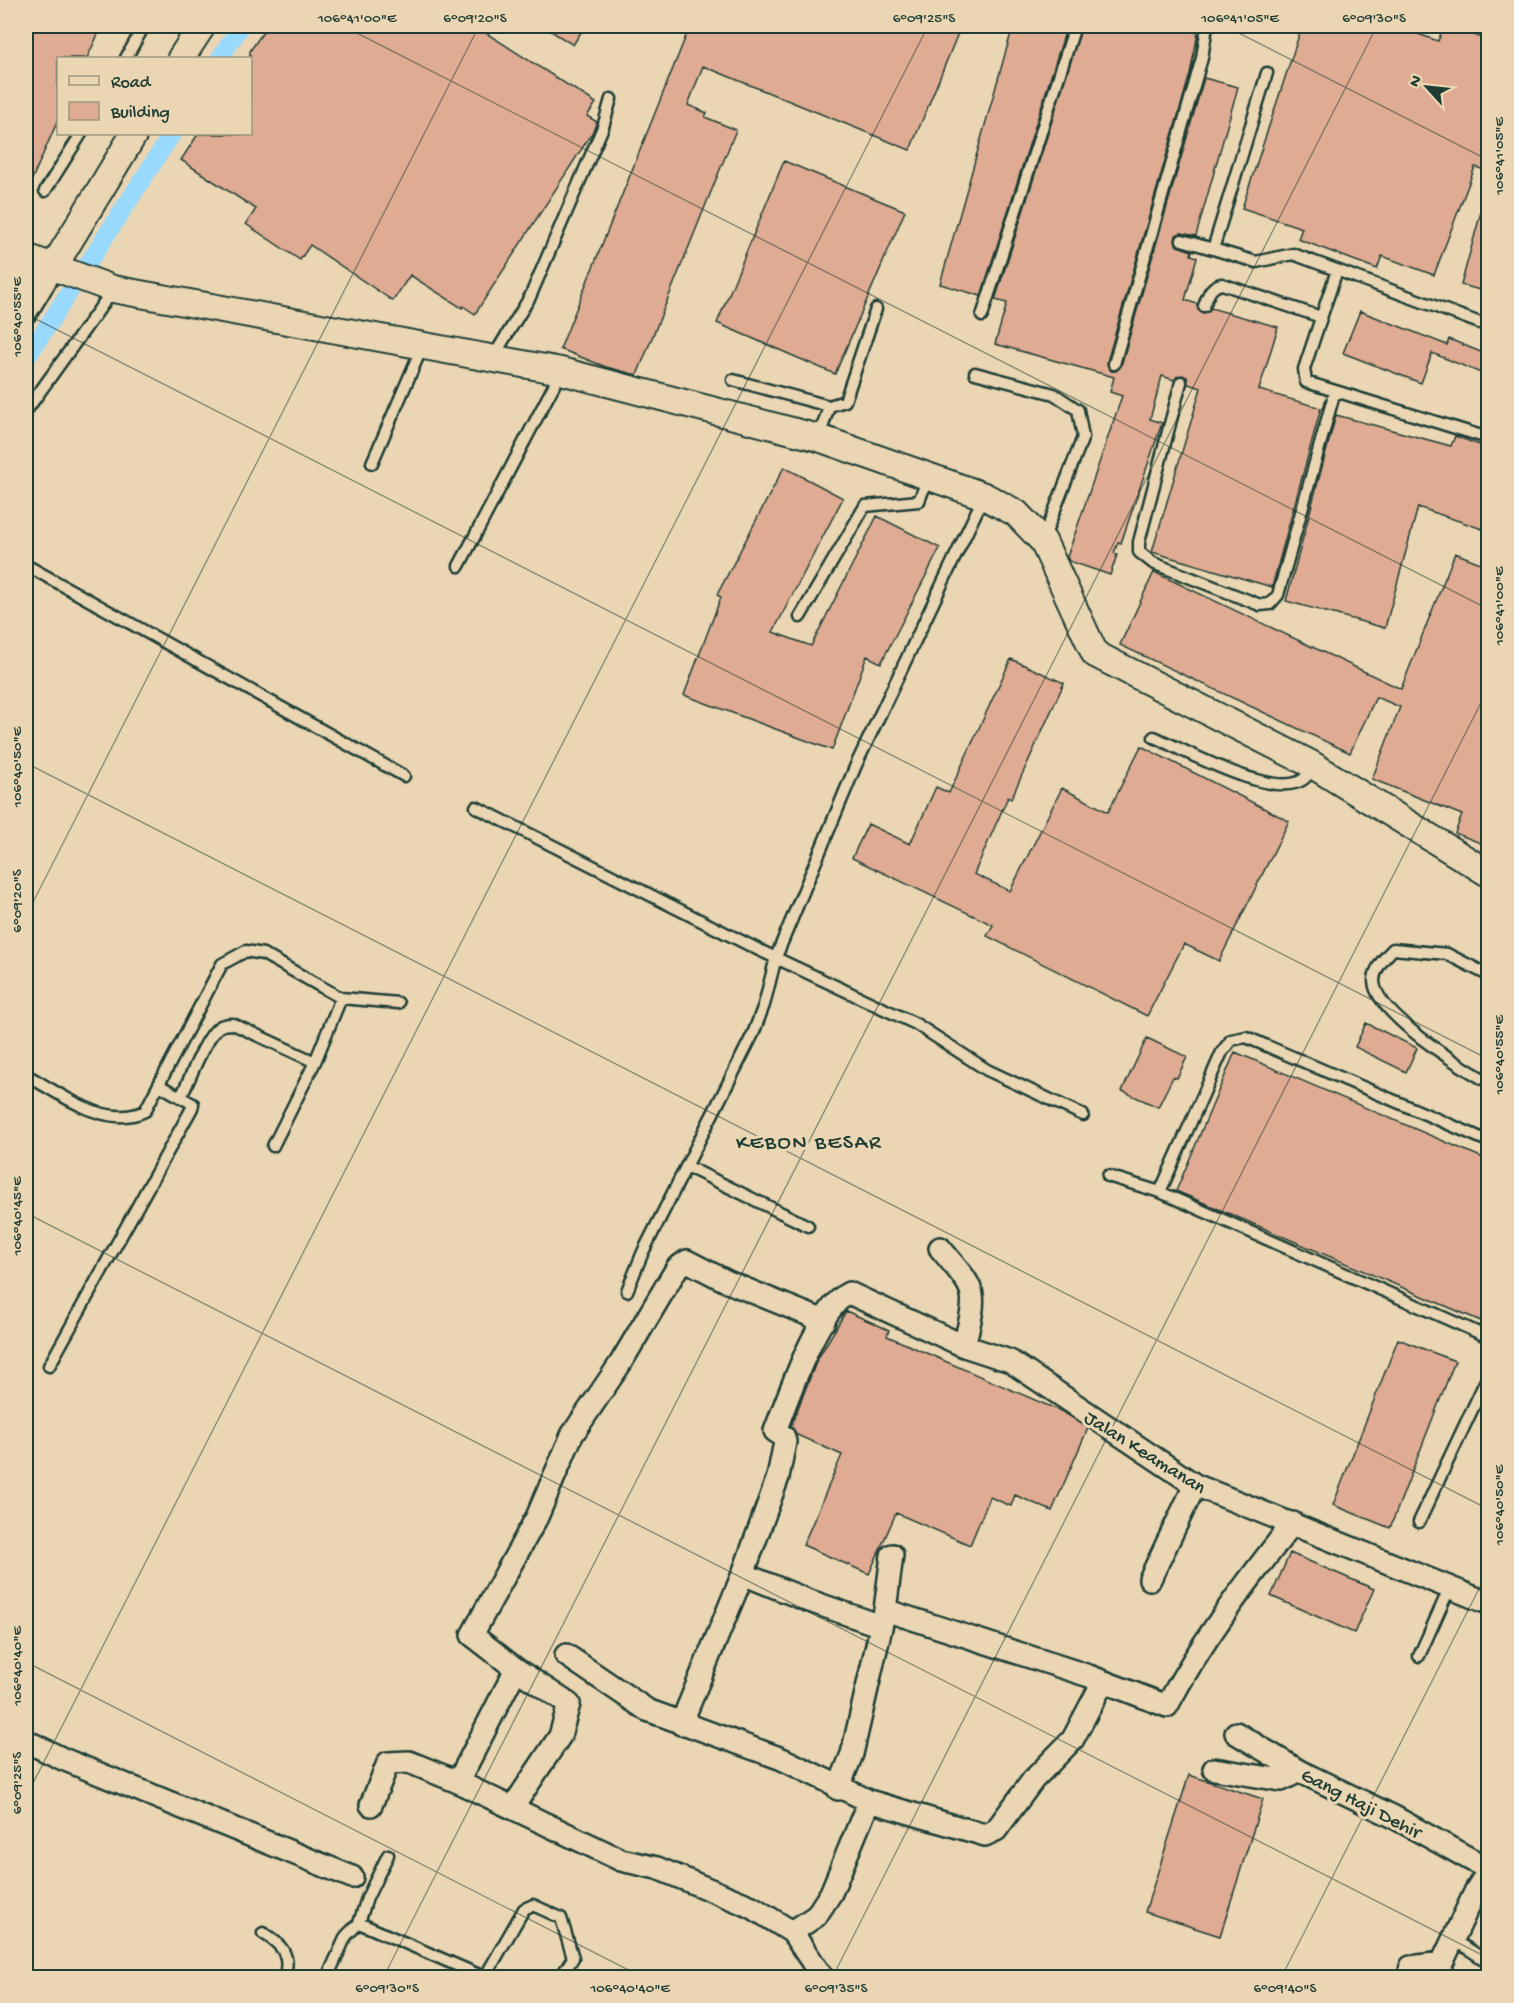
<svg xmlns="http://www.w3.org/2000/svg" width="1514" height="2003" viewBox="0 0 1514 2003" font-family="'Gochi Hand',sans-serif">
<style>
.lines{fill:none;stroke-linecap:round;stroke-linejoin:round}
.canal{stroke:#99d9fb;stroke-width:18}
.building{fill:#dfab93;stroke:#1f3d34;stroke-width:1.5}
.service-casing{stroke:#1f3d34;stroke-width:15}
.minor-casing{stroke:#1f3d34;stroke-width:26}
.tertiary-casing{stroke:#1f3d34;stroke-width:30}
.service{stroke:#ebd6b4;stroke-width:10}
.minor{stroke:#ebd6b4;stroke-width:21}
.tertiary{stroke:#ebd6b4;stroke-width:26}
.ticks{fill:none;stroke:#1f3d34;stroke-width:1.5;stroke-opacity:0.45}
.labels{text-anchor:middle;stroke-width:6;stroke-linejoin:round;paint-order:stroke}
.street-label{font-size:20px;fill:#1f3d34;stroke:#ebd6b4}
.quarter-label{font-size:22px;letter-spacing:1.5px;fill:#1f3d34;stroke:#ebd6b4}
.neatline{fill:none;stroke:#1f3d34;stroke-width:2}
.ticks-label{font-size:15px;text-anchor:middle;fill:#1f3d34}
</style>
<rect width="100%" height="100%" fill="#ebd6b4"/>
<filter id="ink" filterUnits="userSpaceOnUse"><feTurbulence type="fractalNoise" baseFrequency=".0167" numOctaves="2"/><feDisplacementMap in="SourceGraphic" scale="12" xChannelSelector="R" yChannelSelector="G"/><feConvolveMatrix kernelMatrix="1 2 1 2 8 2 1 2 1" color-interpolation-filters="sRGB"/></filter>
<g filter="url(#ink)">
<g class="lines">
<path class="canal" d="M220 58 241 26
M26 359 172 134"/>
</g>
<path class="building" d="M26 26H102L87 58H58V120L26 193Z
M267 26H475L596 103 587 116 597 122 592 133 475 314 463 306 462 308 410 275 393 301 310 245 300 260 246 224 256 209 181 160 198 134H250V51Z
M543 26H585L573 45Z
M690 26H719L732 31 734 26H961L910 150 703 66 688 105 707 113 705 117 736 130 637 375 606 367 560 349Z
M1013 26H1067L981 296 940 284Z
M1082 26H1173L1198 33 1190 74 1107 362 1111 371H1116L1121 366 1204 78 1238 87 1196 236 1181 233 1176 235 1175 241 1177 246 1192 251 1191 255 1197 257 1185 300 1197 304 1198 310 1202 313 1208 312 1211 308 1278 327 1259 390 1321 408 1272 587 1152 552 1201 388 1188 384 1187 377 1182 375 1174 380 1162 376 1150 419 1162 423 1121 543 1118 542 1114 553 1117 555 1110 575 1069 561 1067 557 1122 396 1110 392 1114 377 995 344 1007 303 995 300Z
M1302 26H1395L1438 41 1444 26H1449L1488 40V171L1475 167 1434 275 1382 256 1377 269 1298 239 1302 228 1242 208Z
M784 161 905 211 835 374 717 323Z
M1484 201 1488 202V292L1461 285Z
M1360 311 1447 345 1449 339 1488 355V376L1432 353 1421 383 1343 353Z
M1336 415 1451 446 1455 436 1488 448V531L1418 507 1385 628 1286 601Z
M784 467 843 498 773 632 811 646 877 516 940 548 881 663 867 656 832 750 684 695 721 597 717 595Z
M1455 553 1488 566V846L1455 833 1462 815 1372 779 1400 707 1376 697 1350 753 1120 645 1154 572 1401 689Z
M1011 659 1064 683 1011 799 1008 797 974 874 1010 891 1062 788 1108 812 1141 746 1289 821 1219 961 1184 944 1147 1016 987 936 993 925 852 858 868 824 910 844 936 787 949 793Z
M1366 1023 1417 1048 1406 1072 1355 1047Z
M1147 1038 1187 1057 1177 1078 1173 1077 1158 1107 1122 1091Z
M1235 1052 1488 1160V1324L1176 1191Z
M846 1311 889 1330 887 1336 1065 1413 1088 1428 1052 1511 1015 1495 1011 1506 990 1497 970 1545 896 1513 869 1574 803 1545 842 1455 797 1435 791 1426 817 1360Z
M1398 1339 1455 1361 1390 1528 1333 1505Z
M1290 1553 1374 1589 1354 1633 1271 1596Z
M1189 1775 1263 1799 1220 1936 1145 1912Z"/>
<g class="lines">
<defs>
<path id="service" d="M126 58 144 26
M1267 73 1213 249 1256 262 1293 254 1488 326
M45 191 81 134
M1182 240 1213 249
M1337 270 1304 369 1306 382 1488 438
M1204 306C1208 295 1210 286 1222 284L1321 317
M982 316 1075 26
M492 359 530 297 603 127 611 99
M1114 364 1202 58 1207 26
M975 373 1054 394 1078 410 1083 437 1043 540
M733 380 829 406 819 438
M1181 382 1139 542V552L1153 563 1260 605 1270 604 1278 595 1335 391
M829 406 845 401 876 309
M26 411 113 290
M372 463 423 345
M26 565 404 776
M459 566 561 372
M800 617 865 506 919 501 929 475
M1154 737C1182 749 1281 804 1306 777 1308 774 1310 767 1311 764
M476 807 759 950 916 1024 987 1070 1083 1115
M1488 975 1447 954 1393 949C1385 958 1375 967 1374 980 1373 1013 1462 1067 1488 1082
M315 1062 341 998
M26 1075C60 1093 105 1130 145 1111L222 964 246 951 263 954 341 998 398 1003
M182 1095C190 1079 205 1037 219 1027 223 1024 229 1024 233 1024L315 1062 273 1146
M688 1167 808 1226
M1108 1176 1160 1192 1488 1337
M1160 1192 1222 1052 1231 1040 1246 1037 1488 1141
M627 1291 643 1252 753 1034 764 1005 776 957 856 765 984 496
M49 1366 192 1108 193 1104 159 1085
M1419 1522 1488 1376
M1419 1656 1450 1587
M359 1923 486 1978
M263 1933C281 1944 292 1955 284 1978
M1453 1939 1488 1962
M485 1977 524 1909 533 1905 561 1918 573 1958 560 1978
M327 1978 346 1936 359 1923 367 1898 388 1855"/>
<path id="minor" d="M26 312 54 266
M940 1248C978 1294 978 1288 964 1346
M892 1555 885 1610 1089 1676 1167 1706C1202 1640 1247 1581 1293 1523
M743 1574 807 1600 881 1626
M1150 1579 1195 1485
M566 1655 647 1710 782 1759 869 1801 985 1835 996 1830 1033 1780 1073 1739 1103 1682
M681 1724 743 1574 778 1477 785 1442 784 1437 775 1431C788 1398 818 1307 849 1293L964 1346 1010 1361 1195 1485 1488 1603
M1236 1733 1299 1771 1392 1816 1488 1869
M26 1741 63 1759 352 1877
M1214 1769 1281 1780 1299 1771
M458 1782 516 1669 472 1635 537 1517 572 1435 620 1364 677 1268 687 1261 728 1282 824 1321
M838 1789 852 1754 885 1610
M371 1805 388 1763 409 1762 458 1782 621 1860 657 1868 752 1907 792 1932
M513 1807 560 1736 569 1704 516 1669
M823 1978 792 1932 816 1916 831 1893 869 1801
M1408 1978 1411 1967 1442 1963 1476 1890 1488 1871"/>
<path id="tertiary" d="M181 58 202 26
M26 257 113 289 561 371 819 438 984 496 1016 513 1043 541 1095 654 1311 764 1488 873
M54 266 134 134"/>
</defs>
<use href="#service" class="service-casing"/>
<use href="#minor" class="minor-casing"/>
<use href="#tertiary" class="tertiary-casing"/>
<use href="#service" class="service"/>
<use href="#minor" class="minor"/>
<use href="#tertiary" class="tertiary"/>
</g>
</g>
<path class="ticks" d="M343 26 1488 609M1225 26 1488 160M26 34 30 26M26 314 1488 1059M26 763 1488 1509M26 916 479 26M26 1213 1488 1958M26 1662 644 1978M26 1797 928 26M383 1978 1377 26M832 1978 1488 689M1281 1978 1488 1571"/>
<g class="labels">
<g class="street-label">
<text transform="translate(1146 1451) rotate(32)" y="7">Jalan Keamanan</text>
<text transform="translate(1362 1802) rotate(27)" y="7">Gang Haji Dehir</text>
</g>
<g class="quarter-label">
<text x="809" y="1148">KEBON BESAR</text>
</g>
</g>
<rect width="1514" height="2003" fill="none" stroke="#ebd6b4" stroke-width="66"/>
<rect x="57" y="57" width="195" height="78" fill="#ebd6b4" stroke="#999981" stroke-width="1.5"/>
<rect x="69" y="76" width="30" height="9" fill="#ebd6b4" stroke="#999981" stroke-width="1.5"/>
<text x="111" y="87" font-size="18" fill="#1f3d34">Road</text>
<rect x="69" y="102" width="30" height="18" fill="#dfab93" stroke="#999981" stroke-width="1.5"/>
<text x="111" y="117" font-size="18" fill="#1f3d34">Building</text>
<g transform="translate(1427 87) rotate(297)" stroke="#ebd6b4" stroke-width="4.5" paint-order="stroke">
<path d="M0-4.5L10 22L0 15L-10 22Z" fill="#1f3d34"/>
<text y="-9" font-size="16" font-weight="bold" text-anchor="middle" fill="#1f3d34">N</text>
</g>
<rect x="33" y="33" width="1448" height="1937" class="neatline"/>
<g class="ticks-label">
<text x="357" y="22">106°41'00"E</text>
<text x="475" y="22">6°09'20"S</text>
<text x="924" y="22">6°09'25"S</text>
<text x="1240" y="22">106°41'05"E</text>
<text x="1374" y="22">6°09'30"S</text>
<text transform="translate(1498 156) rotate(-90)" y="5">106°41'05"E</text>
<text transform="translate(16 317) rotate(-90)" y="5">106°40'55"E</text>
<text transform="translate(1498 606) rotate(-90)" y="5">106°41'00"E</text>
<text transform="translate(16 767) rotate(-90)" y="5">106°40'50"E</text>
<text transform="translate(16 901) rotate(-90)" y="5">6°09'20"S</text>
<text transform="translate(1498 1055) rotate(-90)" y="5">106°40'55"E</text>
<text transform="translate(16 1216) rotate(-90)" y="5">106°40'45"E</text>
<text transform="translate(1498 1505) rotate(-90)" y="5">106°40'50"E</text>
<text transform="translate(16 1666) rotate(-90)" y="5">106°40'40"E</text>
<text transform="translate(16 1783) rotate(-90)" y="5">6°09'25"S</text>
<text x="387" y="1992">6°09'30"S</text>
<text x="630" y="1992">106°40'40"E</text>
<text x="836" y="1992">6°09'35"S</text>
<text x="1285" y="1992">6°09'40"S</text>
</g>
</svg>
